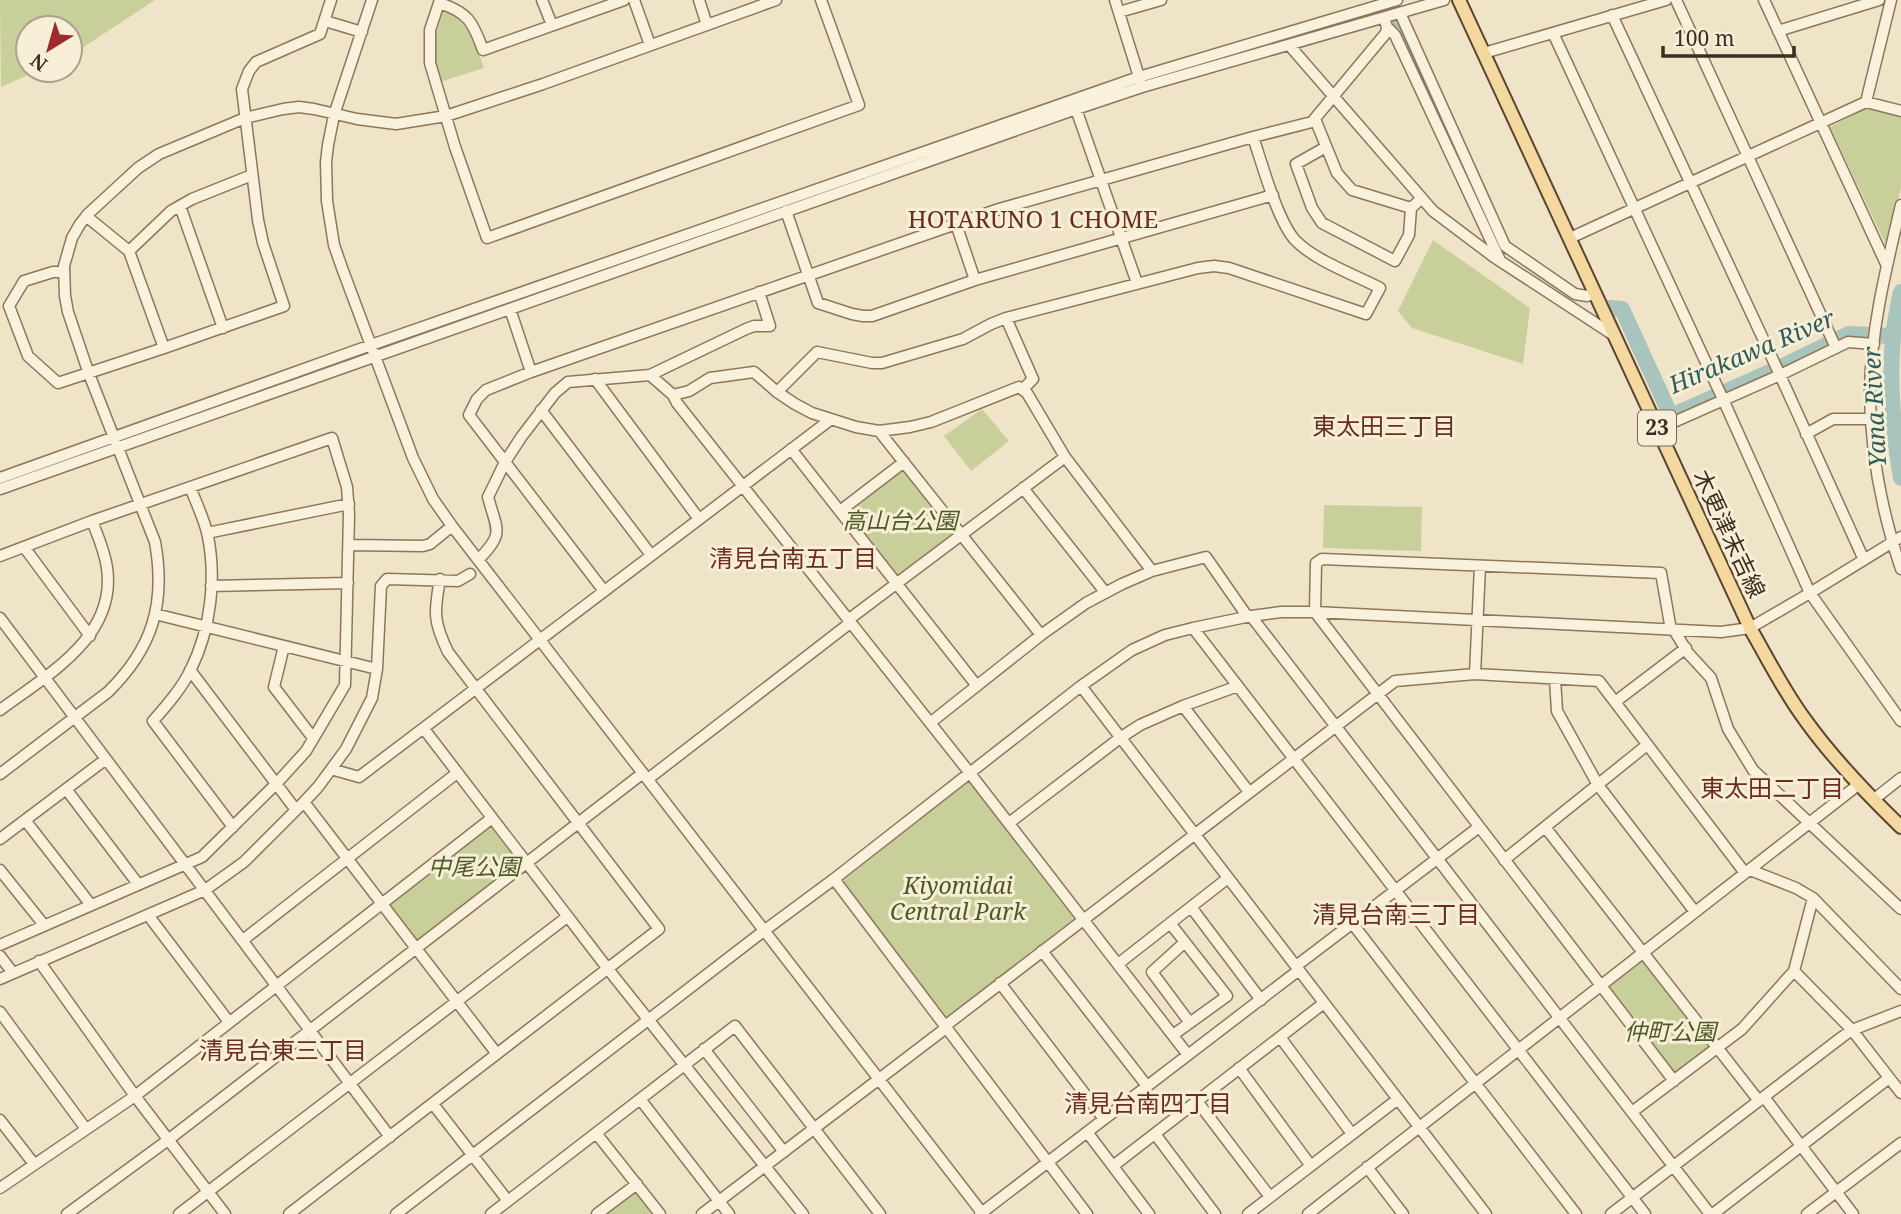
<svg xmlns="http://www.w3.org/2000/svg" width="1901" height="1214" viewBox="0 0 1901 1214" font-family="'Noto Serif','Noto Sans JP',serif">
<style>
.green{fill:#c9cf9b}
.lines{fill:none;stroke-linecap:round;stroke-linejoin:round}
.river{stroke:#a9c4bc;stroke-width:16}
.minor-casing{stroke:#8d765c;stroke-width:13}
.major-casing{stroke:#5b4430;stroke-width:16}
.minor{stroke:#faf1dc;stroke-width:10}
.major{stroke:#f3d9a0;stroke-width:12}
.labels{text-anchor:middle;stroke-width:6;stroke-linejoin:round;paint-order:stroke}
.shield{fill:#f7eed8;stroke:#756857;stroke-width:2}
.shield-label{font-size:21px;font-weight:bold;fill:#3d2e20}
.park-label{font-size:23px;font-style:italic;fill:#4d5a26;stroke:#f7eed8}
.street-label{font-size:23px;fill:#3d2e20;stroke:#f7eed8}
.neighbourhood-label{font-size:24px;fill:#6b2e1e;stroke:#f7eed8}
.water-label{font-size:24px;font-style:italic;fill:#2f5d5a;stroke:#f7eed8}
</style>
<rect width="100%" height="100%" fill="#f0e4c8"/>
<path class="green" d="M0 0H155L70 56V28H28V70H39L1 87Z
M443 12C472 16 475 45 484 68L440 82C433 50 432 43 443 12Z
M1867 108 1901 114V187L1888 243H1885L1830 127Z
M1433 240 1530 308 1523 364 1412 328 1398 311Z
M982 409 1009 441 971 471 944 436Z
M903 469 909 471 955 531 954 537 901 577 896 576 849 517 848 510Z
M1324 505 1422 507 1421 551 1323 548Z
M969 776 1078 919 946 1021 839 880Z
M492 818 526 863 416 949 381 904Z
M1643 953 1717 1049 1674 1081 1601 986Z
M637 1184 660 1214H597Z"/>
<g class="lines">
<path class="river" d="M1380 0 1399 28 1497 240
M1901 292C1898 306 1895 321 1893 336 1889 383 1893 432 1901 478
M1610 308 1622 309 1671 416 1781 367 1849 334 1893 336"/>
<defs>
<path id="minor" d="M372 0 334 115 328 145 326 162 327 201 334 245 342 268 413 458 433 499 452 526 983 1214
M440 0 430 30V63L455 147 487 238 859 105 821 0
M542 0 552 25
M634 0 650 45
M699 0 707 25
M1115 0 1140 80
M1676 0 1836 348
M1764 0 1887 266
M439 3C468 12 473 22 483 50L624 0
M1119 12 1161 0
M1400 13 1505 246 1575 294 1587 296 1595 293
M1612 15 1780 375 1864 560
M325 21 362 32
M1387 27 1395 35 1499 258
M1778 31 1879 0
M1553 33 1722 397 1810 593 1901 721
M1289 45 1433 211 1494 257 1615 336
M1484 53 1666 0
M1866 102 1891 0
M1076 109 1137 283
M1315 119 1337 173 1352 190 1411 208 1421 199
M1326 147 1296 164 1312 208 1322 223 1395 261 1409 235 1411 208
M1901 205C1887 265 1871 327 1870 390 1870 450 1882 512 1901 569
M180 206 223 328
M786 211 818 303 852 314 863 316H872L975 280 1273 195
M86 216 129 251 164 348
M956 224 975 280
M1570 238 1866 102 1901 111
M129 251 171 211 192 199 252 175
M64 272H53L24 281 9 306 28 356 58 383 164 348 284 306 263 243 258 220 242 89 249 71 256 62 320 34 331 0
M510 309 531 372
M1006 318 1033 379 1023 389
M650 375 673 395 677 403 969 772 1188 1055
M595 379 699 519
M777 392 817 352 872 363H882L963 339 991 324 1006 318 1198 268 1214 266 1229 268 1366 314 1380 288C1355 275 1316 261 1296 241 1278 223 1262 163 1253 137
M673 395 689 391 710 378 754 372 777 392 795 404 812 413 856 427 879 431 910 427 931 422 1019 387 1027 393 1065 457 1152 571
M541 410 651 555
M1658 429 1780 375 1848 342 1874 344
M879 431 1041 635
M1806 434 1833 419H1872
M791 449 977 686
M0 478 371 345 1139 77 1397 0
M190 487C196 502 203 517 207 532 217 577 211 628 191 669 182 688 167 705 153 721L233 827
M1023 488 1105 592
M0 489 1076 109 1142 87 1444 0
M840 511 904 462
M207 533 349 504
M350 545 423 546 430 544 452 526
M24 547 90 636
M0 556 92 521 332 438 347 487 349 514 345 685 306 751 276 784 202 857 0 945
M478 560C505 533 497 531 488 497L505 462 522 436 555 393 568 382 650 375 746 329 754 326H770L759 292
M211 586 348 583
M604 591 469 415 477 399 486 390 531 372 999 209 1253 137 1312 122 1386 33 1387 27 1384 18
M155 614 377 669
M1251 616 1710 1214
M0 618 390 1137
M848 620 1065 457
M1193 628 1645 1214
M1671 630 1661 573 1322 559 1316 563 1315 612 1674 1081
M1674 630 1688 653 1711 678 1728 729 1753 770 1901 909
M284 646 274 687 313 738
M190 670 296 810
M1475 674 1480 566
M1555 679 1557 711 1598 785 1695 912
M1081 686 1486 1214
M1615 702 1686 648
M1183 706 1249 792
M0 710C47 675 117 637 107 568 105 552 98 536 92 521
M930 723 1041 635 1086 603 1122 584 1152 571 1206 557 1247 616
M424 729 608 969 803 1214
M331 769 359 777 830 420
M0 774 108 692C153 648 166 603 155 542L89 374 68 312 65 296 64 266 72 238 80 224 88 214 138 168 159 154 245 118 283 109 299 107 314 109 357 119 396 124 446 116 543 84 776 0
M648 779 850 623
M66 789 138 884
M1873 800 1901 778
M304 802 497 1054
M25 820 91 905
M1009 823 1120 738 1140 725 1183 706 1238 686
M1545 827 1759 1101
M0 839 106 759
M1504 860 1647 745
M0 870 44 925
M1750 870 1796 888 1813 898 1901 989
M834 879 1087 1214
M1191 907 1261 1000
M148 915 229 1022
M1170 923 1227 996 1173 1035
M1352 923 1576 1214
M243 940 457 773
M1185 942 1152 972 1190 1023
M1042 951 1147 1086
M0 956 13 973
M39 961 135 1096 225 1214
M1118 964 1228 878
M1296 966 1479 827
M1794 971 1852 1030 1901 1093
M0 979 205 890 244 862 304 802 318 787 346 749 372 698 377 669 381 586 387 579 458 581 470 574
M1000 983 1104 1119
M0 1012 86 1129
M945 1026 1395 681 1475 674 1599 681 1745 873
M1280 1037 1352 1134
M704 1049 784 1152
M1239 1068 1311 1166
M1764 1097 1853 1214
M640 1099 729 1214
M1197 1101 1270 1197
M433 1104 508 1201
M1632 1112 1742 1029 1794 971 1813 898
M0 1120 34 1164
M1087 1132 1149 1214
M596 1133 660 1214
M1155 1134 1215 1214
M1113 1166 1324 1003
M1367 1167 1403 1214
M0 1188 135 1096 492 818
M67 1214 168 1140 643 773
M179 1214 567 917
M289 1214 659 929 448 652C433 621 434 612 440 579
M396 1214 765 930 834 879 1081 686 1132 650 1165 635 1193 628 1251 616 1281 612H1315L1721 632 1750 628 1810 593 1901 537
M491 1214 735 1026 880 1214
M597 1214 637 1184
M702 1214 946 1028
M980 1214 1299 970
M1248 1214 1398 1099
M1308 1214 1858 785
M1611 1214 1842 1037 1852 1030 1901 1011
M1713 1214 1889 1078
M1807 1214 1901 1143"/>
<path id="major" d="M1459 0 1750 628C1768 659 1784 692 1806 721 1834 760 1867 794 1901 827"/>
</defs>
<use href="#minor" class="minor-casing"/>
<use href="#major" class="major-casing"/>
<use href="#minor" class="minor"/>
<use href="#major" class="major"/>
</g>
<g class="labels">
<rect class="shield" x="1638" y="410.5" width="38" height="35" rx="5"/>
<g class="shield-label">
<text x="1657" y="435">23</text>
</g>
<g class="park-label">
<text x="900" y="529">高山台公園</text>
<text x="474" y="875">中尾公園</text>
<text x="958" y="894">Kiyomidai<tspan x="958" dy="26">Central Park</tspan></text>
<text x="1670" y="1040">仲町公園</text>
</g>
<g class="street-label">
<text transform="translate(1729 534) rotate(65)" y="8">木更津末吉線</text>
</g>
<g class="neighbourhood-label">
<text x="1033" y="228">HOTARUNO 1 CHOME</text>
<text x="1384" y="435">東太田三丁目</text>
<text x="793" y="567">清見台南五丁目</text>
<text x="1772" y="797">東太田二丁目</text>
<text x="1396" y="923">清見台南三丁目</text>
<text x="283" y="1059">清見台東三丁目</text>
<text x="1148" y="1112">清見台南四丁目</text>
</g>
<g class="water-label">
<text transform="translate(1752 352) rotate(-23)" y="8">Hirakawa River</text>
<text transform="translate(1875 407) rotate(-93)" y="8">Yana River</text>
</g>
</g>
<g transform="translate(49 49) rotate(217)"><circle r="33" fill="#f7eed8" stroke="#ada18e" stroke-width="2"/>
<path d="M0-5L12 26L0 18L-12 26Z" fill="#9e2a2b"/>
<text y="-10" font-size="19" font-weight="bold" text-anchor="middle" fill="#3d2e20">N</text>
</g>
<path d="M1663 46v10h131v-10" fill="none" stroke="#3d2e20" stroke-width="3.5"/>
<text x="1674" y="46" font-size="21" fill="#3d2e20" stroke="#f7eed8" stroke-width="5" paint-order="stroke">100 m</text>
</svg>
